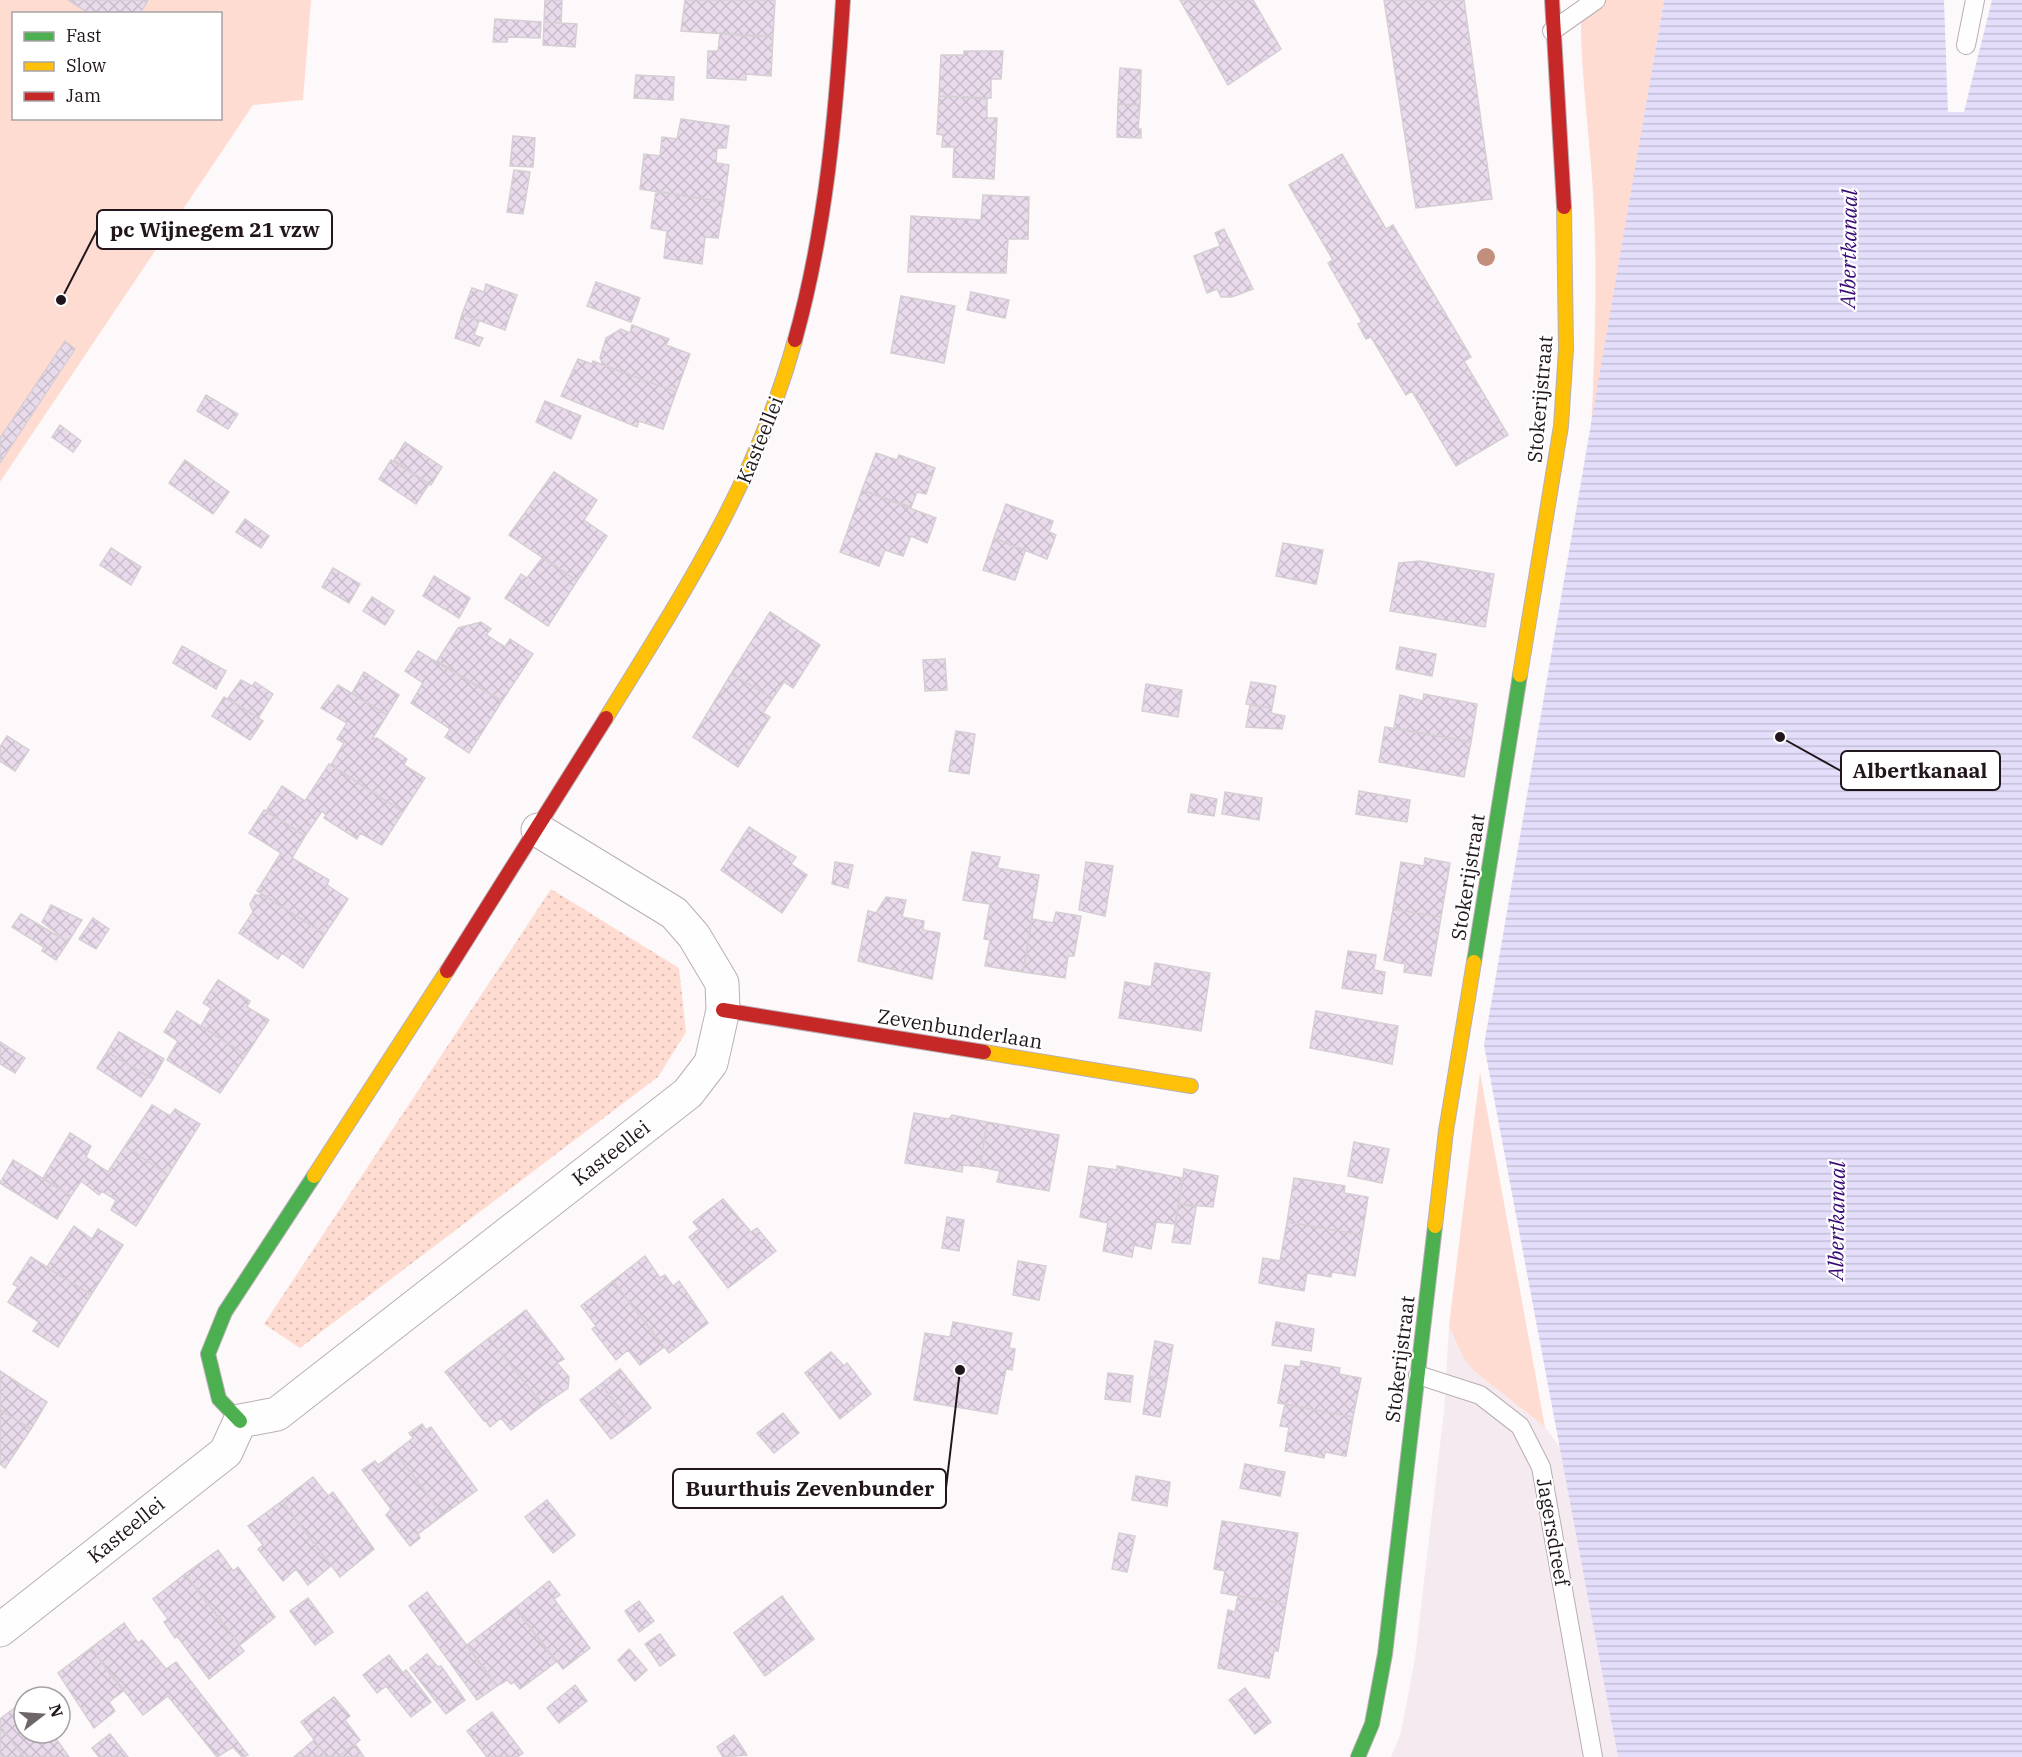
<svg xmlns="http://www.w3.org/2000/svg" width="2022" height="1757" viewBox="0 0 2022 1757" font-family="'IBM Plex Serif',serif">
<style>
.built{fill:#f5eaef}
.green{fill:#fedcd2;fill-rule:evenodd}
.park{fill:url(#park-dots)}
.water{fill:url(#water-rules)}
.building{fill:url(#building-cross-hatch);stroke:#d5cfd4;stroke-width:1.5}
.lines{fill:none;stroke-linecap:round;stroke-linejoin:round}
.lane-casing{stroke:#b7afb4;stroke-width:20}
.street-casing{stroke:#b7afb4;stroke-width:35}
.fast-casing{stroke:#b7afb4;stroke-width:16}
.slow-casing{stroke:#b7afb4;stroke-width:16}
.jam-casing{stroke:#b7afb4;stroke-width:16}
.lane{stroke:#fffefe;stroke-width:18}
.street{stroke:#fffefe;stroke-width:33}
.fast{stroke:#4caf50;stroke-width:14}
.slow{stroke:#ffc107;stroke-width:14}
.jam{stroke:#c62828;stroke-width:14}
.tree{fill:#c18f7c}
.labels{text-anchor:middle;stroke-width:4.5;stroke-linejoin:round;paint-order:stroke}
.street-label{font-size:20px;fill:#21161c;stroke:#fff}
.water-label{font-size:21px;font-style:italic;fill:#370975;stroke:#fff}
.leader{fill:none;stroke:#21161c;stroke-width:2}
.callout-dot{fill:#21161c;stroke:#fff;stroke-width:2}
.callout{fill:#fff;stroke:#21161c;stroke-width:2}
.callout-label{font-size:21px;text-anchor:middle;font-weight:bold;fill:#21161c}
</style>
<defs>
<pattern id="park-dots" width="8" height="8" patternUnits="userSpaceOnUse" patternTransform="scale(1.5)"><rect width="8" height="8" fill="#fedcd2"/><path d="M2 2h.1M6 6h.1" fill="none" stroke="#d9bcb4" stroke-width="1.8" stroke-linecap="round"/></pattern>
<pattern id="water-rules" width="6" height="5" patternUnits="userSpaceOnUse" patternTransform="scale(1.5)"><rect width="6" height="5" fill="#e4defa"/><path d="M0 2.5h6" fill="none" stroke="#c3bed6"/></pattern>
<pattern id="building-cross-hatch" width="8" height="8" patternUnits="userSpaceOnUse" patternTransform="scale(1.5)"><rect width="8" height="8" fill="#eadbec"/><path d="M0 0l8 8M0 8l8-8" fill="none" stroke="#c8bbca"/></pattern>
</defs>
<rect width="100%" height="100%" fill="#fdf9fb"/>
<path class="built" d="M1449 1326 1464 1359 1474 1371 1545 1427 1561 1449 1618 1757H1391L1401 1733 1415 1658 1444 1411Z"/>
<path class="green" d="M0 0H311L303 100 253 105 0 482ZM14 14H220V118H14Z
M1581 0H1664L1591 429C1595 356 1597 283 1594 210 1591 140 1579 70 1581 0Z
M1480 1072 1545 1427 1474 1371 1464 1359 1449 1326Z"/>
<path class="park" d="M551 889 679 968 686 1032 658 1077 300 1348 264 1324Z"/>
<path class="water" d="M1664 0H1944L1948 112H1964L1992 0H2022V1757H1618L1484 1045Z"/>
<path class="building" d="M68 0H148L140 14H90Z
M545 0H562L561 23 544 22Z
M685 0H775L773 37 681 31Z
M1180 0H1253L1281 49 1228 85Z
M1384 0H1464L1492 199 1416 208Z
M495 19 541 22 540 38 508 37 507 42H493Z
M544 22 577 24 575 47 543 45Z
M720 33 773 37 771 76 746 74V80L707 78 708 51H718Z
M964 51H1003L1001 79H991V98L939 96 941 55H964Z
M1120 68 1141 70 1140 105 1118 104Z
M636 75 674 77 673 100 634 98Z
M939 96 987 99V118H997L994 179 953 177 954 147H942L943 135 937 134Z
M1118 104 1140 105 1138 129H1141V138L1117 137Z
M681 119 729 126 726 148H717L716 163 729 165 724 202 640 189 644 154 660 156 662 137 677 139Z
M513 136 535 138 533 167 510 166Z
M1342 154 1386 229 1393 225 1471 357 1464 361 1508 435 1456 466 1412 391 1406 395 1371 337 1366 339 1358 324 1362 322 1328 263 1333 260 1289 185Z
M514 170 530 172 523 214 507 212Z
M656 191 724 202 718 238 705 237 702 264 664 258 667 231 651 228Z
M983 195 1029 197 1028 239H1008L1006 273 908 272 911 216 981 220Z
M1224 229 1253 289 1232 297H1221L1217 289 1207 293 1194 256 1220 246 1215 233Z
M596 282 640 298 631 322 587 306Z
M486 284 517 295 505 330 462 314 472 288 484 292Z
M971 292 1009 300 1005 318 967 310Z
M901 296 955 306 944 363 891 353Z
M462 314 479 321 474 335 483 338 479 346 455 338Z
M632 325 669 339 666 345 690 354 676 392 603 365 600 358 606 338 621 329 630 333Z
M65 341 75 349 0 463V438Z
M578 359 592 364 593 361 676 392 663 429 639 421 637 427 561 396Z
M206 395 238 414 228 429 197 411Z
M545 401 581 416 571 439 536 422Z
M60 425 81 441 73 452 52 437Z
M405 442 442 467 431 485 394 460Z
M876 453 897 460 899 455 935 468 926 494 917 492 911 507 862 490Z
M185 460 229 492 213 514 169 483Z
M391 460 429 484 416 504 379 479Z
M554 472 597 500 584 520 607 536 577 581 509 535Z
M862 490 936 518 927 543 911 536 903 556 885 550 879 566 840 552Z
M1006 504 1053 521 1049 532 1056 535 1047 559 994 538Z
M245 519 269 536 261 548 236 532Z
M994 538 1025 551 1015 580 983 570Z
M1283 543 1323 550 1316 584 1276 576Z
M111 548 141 567 131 585 100 565Z
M543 557 577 581 548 626 505 598 521 574 527 578Z
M1420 561 1494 574 1485 627 1390 611 1399 563Z
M333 568 360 584 349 603 322 587Z
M434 576 470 598 459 618 423 596Z
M372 597 394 611 385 625 363 611Z
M770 612 820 645 793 688 784 682 773 698 731 674Z
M481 622 491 629 486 635 505 647 510 639 533 654 502 701 437 661 458 628Z
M182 646 226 671 216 689 173 663Z
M1400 647 1436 654 1432 676 1396 669Z
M418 651 502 701 469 753 445 737 450 729 411 703 423 683 405 671Z
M945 659 947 690 925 691 923 660Z
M364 672 399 695 387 715 352 693Z
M731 674 773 698 763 713 770 717 738 767 693 737Z
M241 680 252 686 255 682 273 694 258 718 228 698Z
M1251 682 1276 686 1272 708 1246 704Z
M1146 684 1182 690 1178 717 1142 711Z
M338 685 387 715 372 739 377 738 407 759 404 765 425 778 403 812 331 765 344 743 337 739 347 723 321 708Z
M1424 694 1477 704 1471 742 1394 728 1400 695 1423 701Z
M224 697 263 721 250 740 212 716Z
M1250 705 1272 708 1271 713 1285 716 1282 729 1246 727Z
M1385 727 1471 742 1464 777 1379 762Z
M956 731 975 734 969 774 949 771Z
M7 736 29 750 15 771 0 761V747Z
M329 764 403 812 382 845 360 833 357 839 324 818 326 815 322 811 305 836 266 811 282 786 305 801Z
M1359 791 1410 800 1407 822 1356 814Z
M1225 792 1262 798 1259 820 1222 814Z
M1191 794 1217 799 1214 816 1188 812Z
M264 810 305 836 292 858 329 880 327 885 348 899 325 934 257 891 281 853 249 833Z
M749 827 796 857 791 864 807 875 782 913 721 870Z
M972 852 1000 857 997 868 1039 875 1023 972 985 966 990 940 984 939 990 904 963 900Z
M1425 858 1450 863 1441 917 1393 909 1401 862 1424 866Z
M835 862 853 865 848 888 832 884Z
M1086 862 1113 866 1105 916 1079 910Z
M255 895H263L325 934 303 968 282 953 278 959 239 933 253 912 250 904Z
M886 897 906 900 902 917 924 921 923 930 940 933 932 979 858 961 868 911 876 913Z
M51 905 82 920 68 942 42 922Z
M1393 909 1441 917 1431 976 1404 972 1405 964 1384 960Z
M1056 912 1081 916 1074 956H1068L1065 978 1023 972 1032 919 1053 923Z
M21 914 68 942 56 960 42 951 44 947 12 927Z
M93 918 109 929 96 949 79 939Z
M1348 951 1376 955 1374 970 1385 972 1382 994 1342 988Z
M1155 963 1210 973 1201 1031 1119 1018 1125 982 1151 987Z
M218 980 250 1001 247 1007 269 1020 246 1055 201 1026 211 1008 203 1003Z
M177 1011 246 1055 220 1093 167 1060 178 1041 164 1032Z
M1316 1011 1398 1026 1392 1064 1310 1048Z
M119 1032 164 1059 153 1079 107 1052Z
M0 1042 25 1058 15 1073 0 1064Z
M107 1052 153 1079 141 1097 97 1068Z
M152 1105 170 1116 175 1109 200 1124 168 1175 125 1146Z
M914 1113 949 1119 952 1115 987 1122 980 1167 963 1165 962 1172 905 1163Z
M987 1122 1059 1135 1049 1191 997 1182 1000 1171 980 1167Z
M70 1133 91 1146 86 1157 108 1172 125 1146 168 1175 136 1226 111 1210 116 1200 102 1191 99 1195 81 1181 71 1196 43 1178Z
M1354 1142 1389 1149 1382 1183 1348 1176Z
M13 1160 71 1196 57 1219 0 1183Z
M1089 1166 1117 1170V1166L1183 1178 1175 1224 1156 1222 1151 1249 1134 1245 1132 1257 1103 1251 1108 1223 1080 1217Z
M1184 1169 1218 1176 1213 1207 1179 1204Z
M1294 1178 1345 1186 1344 1193 1368 1197 1362 1235 1287 1222Z
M723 1199 751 1232 757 1228 776 1251 728 1288 689 1237 699 1229 693 1222Z
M1179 1204 1196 1207 1190 1244 1172 1242Z
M947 1217 964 1220 959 1251 942 1248Z
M1287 1222 1362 1235 1355 1276 1332 1272 1331 1277 1307 1273 1304 1291 1259 1283 1263 1258 1280 1261Z
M74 1226 92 1239 98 1229 123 1245 91 1295 47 1267Z
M645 1256 660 1278 665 1275 673 1286 679 1281 708 1323 669 1353 613 1281Z
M31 1257 91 1295 58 1347 33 1331 39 1322 8 1302 18 1287 13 1284Z
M1018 1261 1046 1266 1039 1300 1013 1295Z
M613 1281 664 1347 640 1365 628 1350 616 1360 592 1329 596 1326 581 1306Z
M526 1310 564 1359 557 1363 569 1377 568 1388 543 1405 489 1338Z
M953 1322 1012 1333 1009 1348 1015 1349 1012 1370 1006 1369 997 1414 914 1400 925 1333 950 1337Z
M1276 1322 1314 1329 1311 1351 1272 1345Z
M489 1338 543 1405 511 1430 501 1418 490 1427 485 1420 484 1421 445 1372Z
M1155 1341 1173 1345 1167 1380 1149 1376Z
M831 1352 844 1366 847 1363 871 1394 840 1419 805 1373Z
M1301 1361 1340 1368 1339 1374 1361 1378 1353 1417 1278 1403 1285 1365 1300 1367Z
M620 1369 651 1408 631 1424 601 1384Z
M0 1371 47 1402 31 1429 0 1410Z
M1108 1373 1133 1376 1130 1402 1105 1399Z
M1149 1376 1167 1380 1160 1417 1143 1414Z
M601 1384 631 1424 611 1439 580 1400Z
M1285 1404 1353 1417 1346 1456 1325 1452 1324 1458 1285 1451 1289 1427 1280 1426Z
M0 1410 31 1429 5 1468 0 1464Z
M783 1413 799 1433 774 1453 757 1433Z
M422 1424 426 1430 431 1427 477 1490 443 1515 395 1452 413 1438 409 1433Z
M395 1452 443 1515 418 1534 420 1538 410 1546 386 1515 391 1509 362 1470 375 1461 378 1465Z
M1245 1464 1285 1472 1280 1496 1240 1488Z
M1136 1476 1170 1482 1167 1506 1132 1500Z
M313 1477 328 1496 333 1492 374 1549 340 1577 282 1501Z
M547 1500 575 1535 553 1553 525 1517Z
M282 1501 331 1566 308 1585 296 1569 283 1581 258 1549 263 1545 248 1526Z
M1222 1521 1298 1533 1286 1604 1221 1593 1225 1571 1214 1569Z
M1119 1533 1135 1536 1127 1572 1112 1569Z
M218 1550 233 1571 238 1567 275 1617 240 1645 185 1574Z
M185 1574 244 1651 209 1679 177 1636 175 1638 164 1622 168 1619 153 1599Z
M549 1581 560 1595 554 1599 590 1648 563 1669 515 1608Z
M427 1592 497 1686 477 1700 409 1606Z
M782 1596 814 1639 765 1676 734 1633Z
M1238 1596 1286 1604 1278 1651H1274L1269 1678 1218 1668 1228 1610 1235 1612Z
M308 1598 333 1632 315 1645 290 1611Z
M639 1601 654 1621 639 1632 625 1611Z
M515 1608 556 1662 520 1689 514 1682 511 1684 507 1680 497 1686 467 1645Z
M124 1623 138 1643 142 1640 166 1669 176 1662 248 1755 242 1757 233 1747 217 1757 168 1696 143 1715 91 1648Z
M660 1634 675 1655 660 1666 645 1644Z
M91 1648 123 1691 109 1702 115 1711 94 1728 58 1673Z
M629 1649 647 1670 635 1681 618 1660Z
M427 1654 438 1667 441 1666 465 1700 446 1714 410 1668Z
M389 1655 403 1673 406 1670 431 1702 411 1717 386 1686 377 1693 363 1675Z
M575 1685 587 1701 559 1723 547 1708Z
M1245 1688 1271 1722 1255 1734 1229 1700Z
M334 1697 350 1716 345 1720 360 1740 338 1757H327L301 1722Z
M24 1701V1733H52L69 1757H24L0 1726V1719Z
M492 1712 523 1753 517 1757H487L467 1731Z
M0 1726 24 1757H0Z
M110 1734 128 1757H99L92 1748Z
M734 1735 747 1755 723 1757 717 1747Z
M314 1740 327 1757H294Z
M355 1744 364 1757H338Z"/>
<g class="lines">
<defs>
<path id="lane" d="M1552 31 1596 0
M1966 45 1975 0
M1418 1375 1480 1395 1520 1426 1541 1467 1593 1757"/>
<path id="street" d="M0 1630 226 1452 240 1421 277 1414 688 1093 711 1063 723 1010 722 983 694 936 674 913 538 830"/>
<path id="fast" d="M1474 962 1520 675
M240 1421 219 1399 208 1354 225 1312 314 1176
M1358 1757 1372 1724 1385 1654 1435 1226"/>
<path id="slow" d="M1520 675 1561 426 1566 349 1564 207
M606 718C684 592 755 484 795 340
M984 1052 1191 1086
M314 1176 447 971
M1435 1226 1446 1131 1474 962"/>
<path id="jam" d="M1552 0 1564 207
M795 340C826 229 836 114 843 0
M447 971 606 718
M723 1010 984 1052"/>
</defs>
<use href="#lane" class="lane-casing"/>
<use href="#street" class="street-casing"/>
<use href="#fast" class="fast-casing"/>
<use href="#slow" class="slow-casing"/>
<use href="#jam" class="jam-casing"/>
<use href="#lane" class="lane"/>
<use href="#street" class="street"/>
<use href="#fast" class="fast"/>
<use href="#slow" class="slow"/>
<use href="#jam" class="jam"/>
</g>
<circle class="tree" cx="1486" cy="257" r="9"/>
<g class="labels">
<g class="street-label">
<text transform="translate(1540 399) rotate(-85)" y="7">Stokerijstraat</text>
<text transform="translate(760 440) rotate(-68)" y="7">Kasteellei</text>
<text transform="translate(1468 877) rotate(-81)" y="7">Stokerijstraat</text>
<text transform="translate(960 1029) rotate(9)" y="7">Zevenbunderlaan</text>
<text transform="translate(611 1153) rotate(-38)" y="7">Kasteellei</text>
<text transform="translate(1400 1359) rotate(-83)" y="7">Stokerijstraat</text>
<text transform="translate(126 1530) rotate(-39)" y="7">Kasteellei</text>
<text transform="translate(1553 1532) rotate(80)" y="7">Jagersdreef</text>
</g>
<g class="water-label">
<text transform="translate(1849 249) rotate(-89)" y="7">Albertkanaal</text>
<text transform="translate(1837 1221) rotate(-89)" y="7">Albertkanaal</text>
</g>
</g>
<path class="leader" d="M61 300L97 230M1780 737L1841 771M960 1370L946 1488"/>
<g class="callout-dot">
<circle cx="61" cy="300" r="6"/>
<circle cx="1780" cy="737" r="6"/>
<circle cx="960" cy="1370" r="6"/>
</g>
<g class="callout">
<rect x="97" y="210" width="235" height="39" rx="6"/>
<rect x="1841" y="751" width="159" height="39" rx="6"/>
<rect x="673" y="1469" width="273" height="39" rx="6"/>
</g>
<g class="callout-label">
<text x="215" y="237">pc Wijnegem 21 vzw</text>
<text x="1920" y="778">Albertkanaal</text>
<text x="810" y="1496">Buurthuis Zevenbunder</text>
</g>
<rect x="12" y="12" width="210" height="108" fill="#ffffff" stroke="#a6a2a4" stroke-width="1.5"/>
<rect x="24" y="32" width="30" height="9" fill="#4caf50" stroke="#a6a2a4" stroke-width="1.5"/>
<text x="66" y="42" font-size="18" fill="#21161c">Fast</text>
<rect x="24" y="62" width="30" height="9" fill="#ffc107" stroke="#a6a2a4" stroke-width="1.5"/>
<text x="66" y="72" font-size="18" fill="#21161c">Slow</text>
<rect x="24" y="92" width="30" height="9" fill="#c62828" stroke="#a6a2a4" stroke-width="1.5"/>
<text x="66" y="102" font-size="18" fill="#21161c">Jam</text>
<g transform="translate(42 1715) rotate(73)"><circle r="28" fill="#ffffff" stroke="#a6a2a4" stroke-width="1.5"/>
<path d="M0-4.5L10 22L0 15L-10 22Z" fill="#6e656a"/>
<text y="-9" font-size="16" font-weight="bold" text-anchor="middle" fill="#21161c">N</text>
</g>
</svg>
